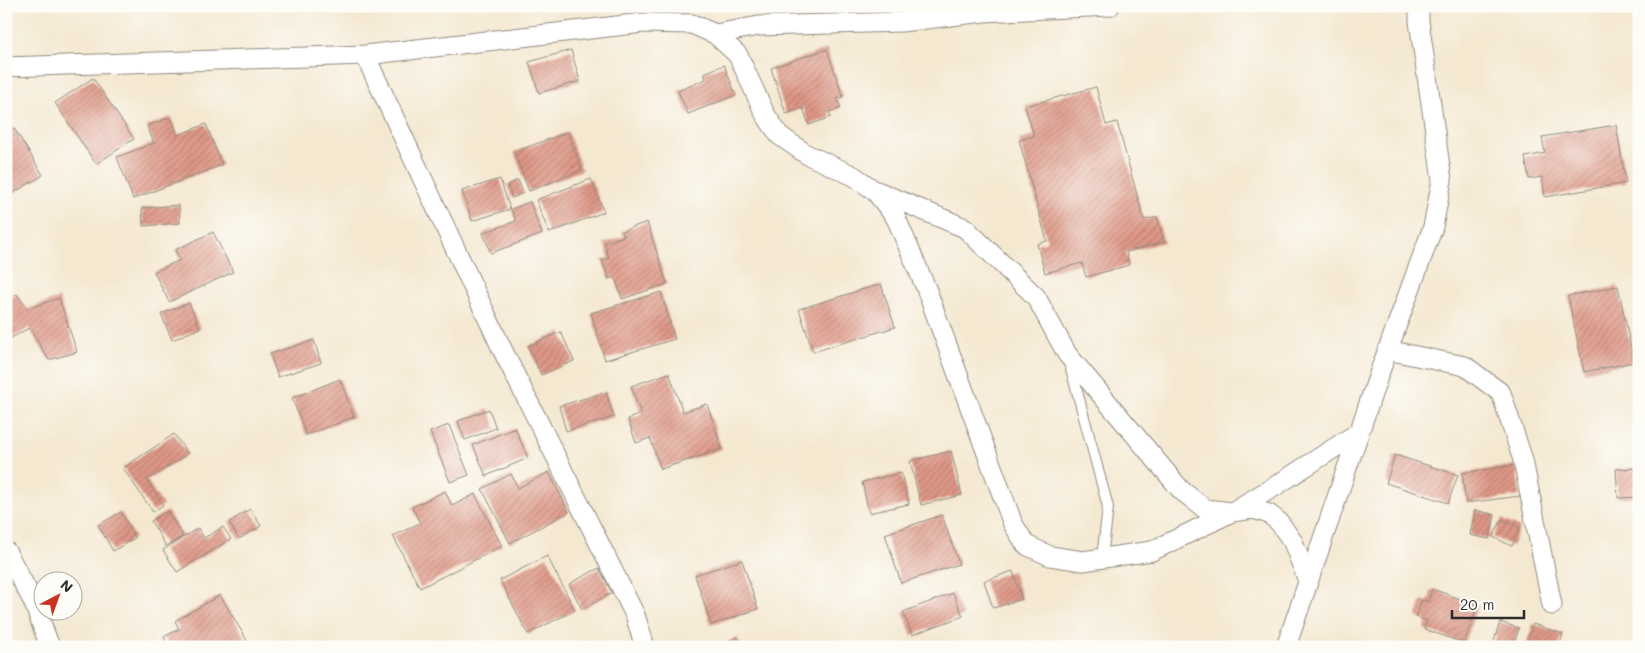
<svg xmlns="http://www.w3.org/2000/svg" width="1645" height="653" viewBox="0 0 1645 653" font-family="Mali,sans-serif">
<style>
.building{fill:url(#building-hatch)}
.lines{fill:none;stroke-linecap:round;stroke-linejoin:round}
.lane-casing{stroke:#908a7e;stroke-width:12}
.street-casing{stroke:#908a7e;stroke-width:21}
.lane{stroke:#fff;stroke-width:10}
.street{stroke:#fff;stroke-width:19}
</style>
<defs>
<pattern id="building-hatch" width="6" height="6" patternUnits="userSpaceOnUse" patternTransform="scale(1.25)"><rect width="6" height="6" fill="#df9887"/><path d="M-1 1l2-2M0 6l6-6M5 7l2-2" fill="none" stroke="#b57c6f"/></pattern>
</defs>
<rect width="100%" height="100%" fill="#fdfcf7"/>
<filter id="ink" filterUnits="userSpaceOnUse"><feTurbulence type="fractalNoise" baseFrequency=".02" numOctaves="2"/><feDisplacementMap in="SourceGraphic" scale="10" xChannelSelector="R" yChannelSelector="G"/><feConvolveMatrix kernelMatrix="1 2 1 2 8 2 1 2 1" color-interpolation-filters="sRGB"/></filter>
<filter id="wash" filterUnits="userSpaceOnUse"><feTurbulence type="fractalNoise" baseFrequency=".0096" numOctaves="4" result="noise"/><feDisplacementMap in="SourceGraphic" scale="20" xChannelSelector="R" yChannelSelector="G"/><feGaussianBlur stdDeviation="1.12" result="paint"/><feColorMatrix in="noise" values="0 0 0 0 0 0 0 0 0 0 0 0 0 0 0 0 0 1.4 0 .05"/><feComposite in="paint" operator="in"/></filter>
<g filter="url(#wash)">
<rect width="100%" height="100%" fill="#f4e8d1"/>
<g id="blocks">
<path class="building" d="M827 49 843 97 837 99 841 108 829 112 831 117 809 125 803 108 786 114 771 68Z
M571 50 580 81 539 93 529 62Z
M724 65 736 95 688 114 678 91 706 79 704 73Z
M93 78 134 139 96 164 55 103Z
M1096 87 1106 125 1117 122 1144 220 1157 217 1164 242 1126 252 1129 265 1086 277 1082 263 1045 273 1037 244 1047 241 1019 140 1034 136 1025 106Z
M171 117 178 135 206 124 222 165 133 199 117 157 154 143 147 126Z
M1616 125 1626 183 1545 197 1542 177 1529 179 1525 157 1545 153 1542 137Z
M14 128 43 175 7 197 6 132Z
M568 132 582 170 529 191 514 152Z
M500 179 510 209 472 221 462 191Z
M591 179 604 212 549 233 536 200Z
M518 180 523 193 512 198 507 185Z
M530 202 542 234 491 253 483 233 516 221 511 209Z
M179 205 180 223 143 226 142 208Z
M647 222 667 284 622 299 615 277 609 279 602 260 609 258 604 243 624 236 622 231Z
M213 232 233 272 169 302 154 272 180 260 175 250Z
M881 284 895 327 813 352 799 309Z
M1618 286 1634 362 1584 372 1568 296Z
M661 292 675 339 605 360 591 313Z
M17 294 27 309 59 298 77 352 49 360 29 328 6 341V300Z
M189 303 200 328 172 340 161 314Z
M561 332 574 361 541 375 528 346Z
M314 340 321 363 278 377 270 354Z
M669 373 683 412 707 404 722 449 661 469 650 438 636 443 628 419 641 414 631 386Z
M340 379 354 417 306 435 292 398Z
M606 392 614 417 566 431 559 406Z
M489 409 496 428 465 440 458 421Z
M449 425 469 475 450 482 430 432Z
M515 428 528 458 486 476 473 445Z
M174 434 188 454 147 480 163 505 153 512 123 468Z
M951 451 962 495 921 505 910 461Z
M1395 455 1458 475 1448 503 1386 483Z
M1516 465 1520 496 1466 503 1462 473Z
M1639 468V497L1618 498 1616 469Z
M549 472 569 512 510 543 482 489 511 474 518 488Z
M901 473 909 504 869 513 862 482Z
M445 491 452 506 475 494 502 546 420 588 393 536 420 523 412 507Z
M250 509 261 526 239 539 229 522Z
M1475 510 1495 515 1489 539 1470 535Z
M167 511 183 536 166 546 151 521Z
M121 512 135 538 113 551 98 525Z
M942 515 959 564 901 583 885 534Z
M1502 519 1520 528 1512 546 1493 537Z
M223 527 231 539 177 572 163 550 198 528 204 538Z
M547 556 575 610 528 634 500 580Z
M742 560 758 609 711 625 695 575Z
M599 568 612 593 582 609 569 584Z
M1013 571 1022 599 993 608 984 581Z
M1432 589 1478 605 1464 643 1424 629 1427 621 1416 617 1422 600 1428 602Z
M953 593 963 616 912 635 903 612Z
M220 595 251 647H169L164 637 179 629 175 621Z
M1500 622 1519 628 1513 647H1492Z
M1533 624 1563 634 1559 647H1525Z
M737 637 742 647H718Z"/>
</g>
</g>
<g filter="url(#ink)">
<use href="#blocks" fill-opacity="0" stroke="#908a7e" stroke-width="1"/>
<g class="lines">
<defs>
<path id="lane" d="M1070 365 1108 507 1102 558"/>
<path id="street" d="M715 34 759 26 901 22 984 12 1110 6
M365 55 502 349 635 615 645 647
M6 67 365 55 643 23 692 24 715 34 738 55 765 114 779 135 806 154 854 176 875 191 896 218 926 288 1013 524 1026 545 1050 556 1083 561 1152 551 1232 512 1277 485 1359 432
M877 191 965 228 1036 297 1067 354 1181 490 1205 509 1232 512 1253 509 1269 514 1279 522 1293 542 1308 581
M1387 350 1465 366 1501 393 1523 460 1552 605
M6 551 33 601 50 647
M1286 647 1380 371 1433 227 1442 180 1419 21V6"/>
</defs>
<use href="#lane" class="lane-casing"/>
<use href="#street" class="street-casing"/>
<use href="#lane" class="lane"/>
<use href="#street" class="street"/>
</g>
</g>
<rect width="1645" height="653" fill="none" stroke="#fdfcf7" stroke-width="25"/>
<g transform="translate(58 596) rotate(41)"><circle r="24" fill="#fdfcf7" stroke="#a9a8a5"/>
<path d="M0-4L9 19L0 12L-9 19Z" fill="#c8321e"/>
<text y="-8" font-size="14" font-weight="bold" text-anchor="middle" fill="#2b2b2b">N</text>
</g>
<path d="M1452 610v8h72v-8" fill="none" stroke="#2b2b2b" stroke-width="2.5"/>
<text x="1460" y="610" font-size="15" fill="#2b2b2b" stroke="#fdfcf7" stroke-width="4" paint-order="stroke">20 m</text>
</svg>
